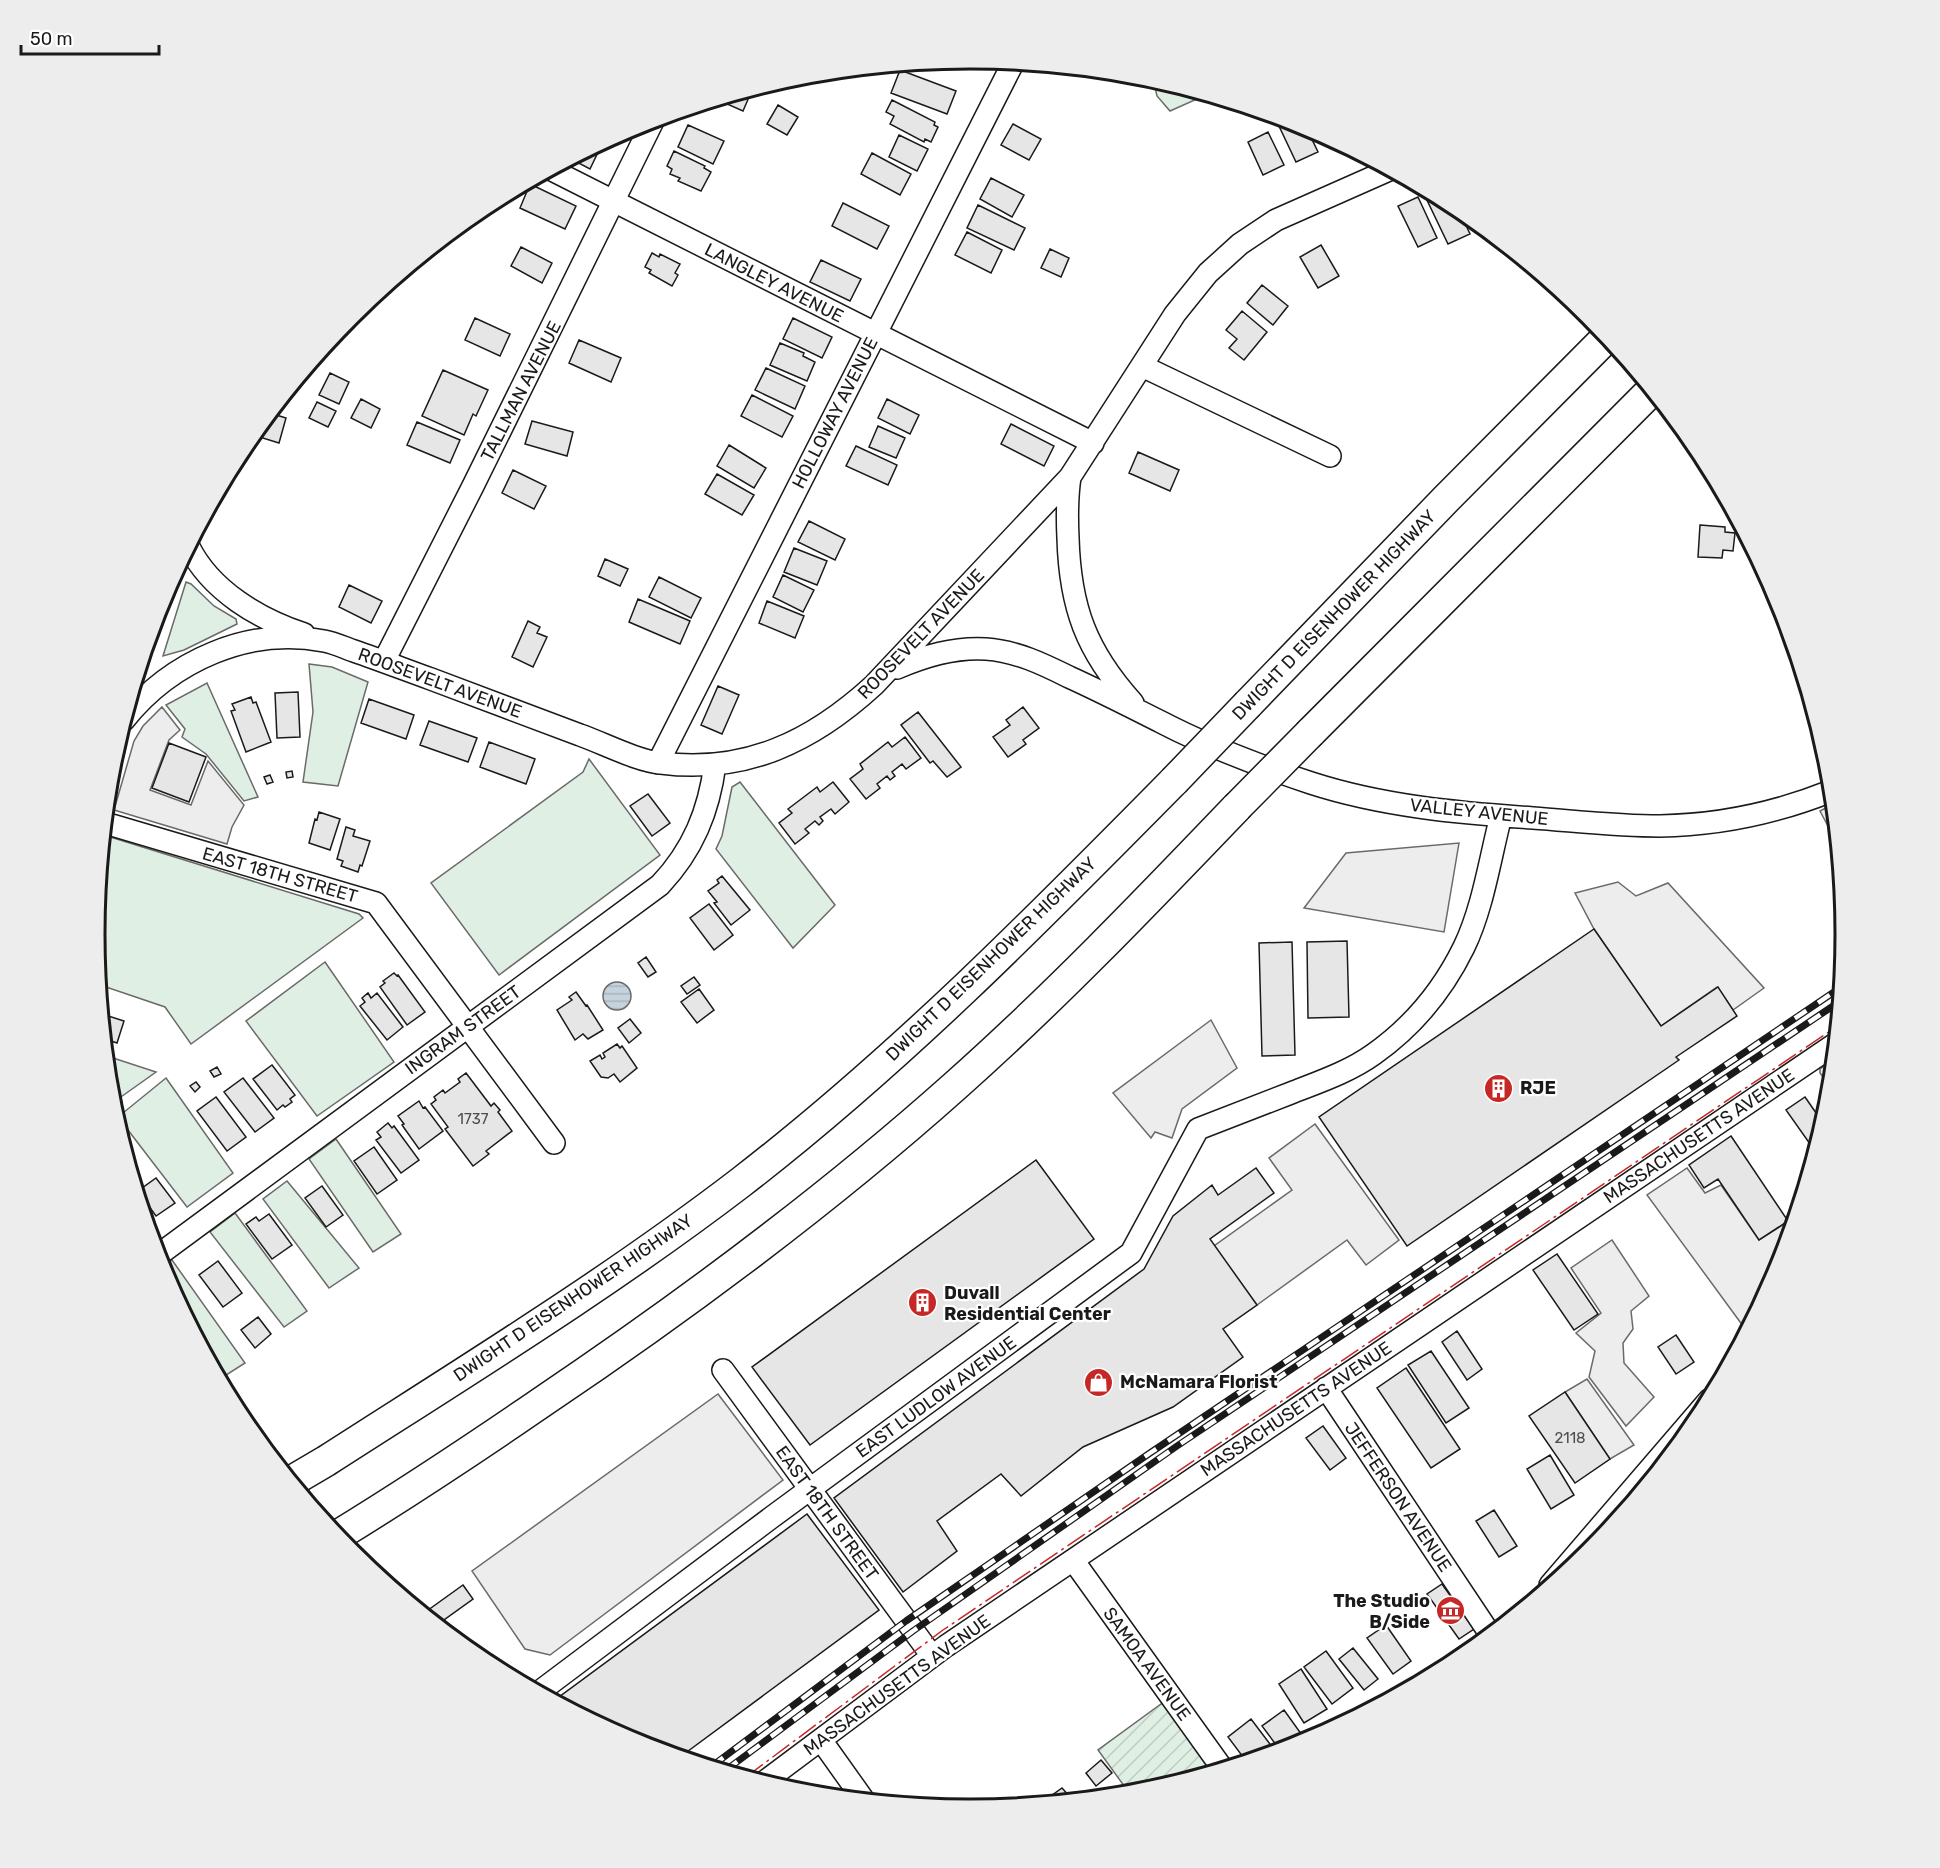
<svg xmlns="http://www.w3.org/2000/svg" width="1940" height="1868" viewBox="0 0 1940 1868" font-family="Rubik,sans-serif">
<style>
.green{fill:#e0efe3;stroke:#6a6a6a;stroke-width:1.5}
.garden{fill:url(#garden-furrows);stroke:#6a6a6a;stroke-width:1.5}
.parking{fill:#ededed;stroke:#6a6a6a;stroke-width:1.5}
.water{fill:url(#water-rules);stroke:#6a6a6a;stroke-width:1.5}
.building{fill:#e6e6e6;stroke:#1a1a1a;stroke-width:1.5}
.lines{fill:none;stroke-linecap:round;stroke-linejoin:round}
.minor-casing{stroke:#1a1a1a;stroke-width:24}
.highway-casing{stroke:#1a1a1a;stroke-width:33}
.minor{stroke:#fff;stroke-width:21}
.highway{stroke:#fff;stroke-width:30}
.rail-casing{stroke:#1a1a1a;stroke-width:7}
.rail{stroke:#fff;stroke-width:4.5;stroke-dasharray:14;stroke-linecap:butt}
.highway-bridge-casing{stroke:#1a1a1a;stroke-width:33;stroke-linecap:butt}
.highway-bridge{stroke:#fff;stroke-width:30}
.power{stroke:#c62828;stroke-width:1.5;stroke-dasharray:21 4.5 3 4.5;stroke-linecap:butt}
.labels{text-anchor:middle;stroke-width:4.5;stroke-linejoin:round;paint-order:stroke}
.number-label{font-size:15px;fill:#4d4d4d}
.street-label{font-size:18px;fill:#1a1a1a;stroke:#fff}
.poi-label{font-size:18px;font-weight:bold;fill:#1a1a1a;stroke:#fff;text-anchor:start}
.rim{fill:none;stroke:#1a1a1a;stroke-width:3}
</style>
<defs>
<pattern id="garden-furrows" width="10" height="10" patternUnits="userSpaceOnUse" patternTransform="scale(1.5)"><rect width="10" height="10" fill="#e0efe3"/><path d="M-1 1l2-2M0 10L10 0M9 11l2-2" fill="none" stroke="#c0ccc2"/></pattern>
<pattern id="water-rules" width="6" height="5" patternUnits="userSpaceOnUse" patternTransform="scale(1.5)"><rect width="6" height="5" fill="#c6d2dc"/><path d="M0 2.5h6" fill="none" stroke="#aab4bc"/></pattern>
</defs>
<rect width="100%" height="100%" fill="#fff"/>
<path class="green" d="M1153 79 1206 95 1170 111 1157 96Z
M186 582 191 584 214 606 236 619 237 624 184 650 163 656Z
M309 664 332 667 368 682 338 786 303 782 313 712Z
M207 683 258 797 244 801 206 754 182 737 185 729 166 705Z
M589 759 660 855 499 975 431 883 583 772Z
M740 782 835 905 793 948 716 849 722 836 732 787Z
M107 836 359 914 363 918 191 1044 165 1007 100 985 95 934 103 850Z
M325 962 394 1062 317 1116 246 1021Z
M107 1056 156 1072 111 1104Z
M166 1078 233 1173 187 1207 118 1117Z
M336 1139 401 1234 373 1252 309 1159Z
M287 1181 359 1268 329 1288 263 1199Z
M235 1213 307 1311 284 1327 210 1232Z
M172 1260 245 1363 220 1379 161 1269Z"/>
<path class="garden" d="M1161 1704H1165L1214 1771 1140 1793 1130 1794 1098 1750Z"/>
<path class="parking" d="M162 707 180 730 169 740 150 790 191 805 208 761 244 805 232 827 227 844 114 810 134 741 143 726Z
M1833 804 1836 841 1820 811Z
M1459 843 1444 932 1304 908 1346 853Z
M1618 882 1636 896 1668 883 1764 988 1733 1010 1717 987 1661 1026 1594 929 1575 893Z
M1211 1020 1237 1068 1182 1109 1172 1138 1155 1132 1151 1138 1113 1093Z
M1833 1060 1830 1086 1820 1073V1069Z
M1315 1124 1399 1240 1366 1265 1347 1240 1257 1305 1214 1246 1292 1190 1269 1158Z
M1687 1168 1705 1193 1721 1185 1759 1240 1795 1217 1779 1269 1746 1330 1647 1195Z
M1612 1240 1649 1296 1631 1311 1633 1329 1623 1343 1624 1363 1654 1397 1626 1426 1589 1377 1595 1351 1576 1333 1601 1313 1571 1268Z
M1587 1379 1634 1445 1610 1459 1565 1392Z
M718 1394 783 1480 550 1655 525 1649 472 1571Z"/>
<path class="water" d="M603 996a14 14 0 1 1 28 0a14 14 0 1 1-28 0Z"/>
<path class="building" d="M900 70 956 91 947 114 891 93Z
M832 72 830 78 820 73Z
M752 90 743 111 718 100Z
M892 100 935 122 934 125 938 127 931 142 925 139 924 142 890 124 894 116 886 112Z
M778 105 798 117 787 135 767 124Z
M1290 121 1305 125 1318 152 1296 162 1279 126Z
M1013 124 1041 139 1029 160 1001 145Z
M688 125 724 141 713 164 678 147Z
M1268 132 1284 165 1263 175 1248 142Z
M899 135 928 149 917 171 889 157Z
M596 146 600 148 590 169 571 159Z
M674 151 705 166 704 168 711 172 701 191 678 181 680 178 670 174 672 169 667 166Z
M872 153 911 174 900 195 861 174Z
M991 178 1024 195 1012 217 980 199Z
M530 184 576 206 565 229 520 208Z
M1434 194 1457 206 1470 234 1448 244 1426 198Z
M1418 197 1437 238 1418 247 1398 206Z
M843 203 889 226 877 249 832 226Z
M978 205 1025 228 1014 250 967 228Z
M1471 218 1484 229 1477 232Z
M967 232 1002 250 991 273 955 255Z
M1321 245 1339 276 1318 288 1300 257Z
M521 247 552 263 542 283 511 266Z
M1050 249 1069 258 1061 277 1041 268Z
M652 253 659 257 660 254 680 264 675 273 678 275 672 286 649 273 651 270 645 267Z
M821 260 861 279 850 301 810 282Z
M1262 285 1288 306 1273 325 1247 303Z
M1242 311 1267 332 1244 360 1229 348 1237 339 1226 330Z
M475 318 510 334 500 356 465 340Z
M793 318 832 337 822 358 783 339Z
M579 340 621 358 611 382 569 363Z
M780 343 804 353 803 356 815 362 807 381 770 365Z
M766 368 805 386 795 409 755 390Z
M443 370 488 390 476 416 473 414 464 435 422 416Z
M330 373 349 382 339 404 319 395Z
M752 395 793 416 782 437 741 416Z
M361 399 380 409 371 428 351 418Z
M887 399 919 415 910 434 878 418Z
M317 402 336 411 328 427 309 418Z
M270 413 286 418 279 443 253 435Z
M532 421 573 432 567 456 525 444Z
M417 422 460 440 450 463 407 445Z
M1011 424 1054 446 1044 466 1001 444Z
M878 426 905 438 896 458 869 447Z
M729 445 766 468 754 488 717 466Z
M856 446 897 465 888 485 846 466Z
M1138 452 1179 470 1170 491 1129 473Z
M513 470 546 486 534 509 502 493Z
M717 474 754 495 742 515 705 494Z
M809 521 845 539 835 560 798 542Z
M1700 525 1725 527V532L1735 533 1733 551 1723 550 1722 558 1698 557Z
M794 548 827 561 817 585 784 572Z
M605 559 628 569 620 586 598 576Z
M783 575 814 590 803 612 773 597Z
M659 577 701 598 691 618 649 597Z
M349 585 382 601 371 623 339 607Z
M638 599 690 621 680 644 629 622Z
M767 601 804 616 795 638 759 623Z
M528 621 540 627 537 633 547 637 533 667 512 657Z
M718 686 739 695 722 734 701 725Z
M298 692 300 737 277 738 275 693Z
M251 697 253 703 256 702 271 742 246 752 231 711 235 710 232 704Z
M369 699 414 715 406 739 361 723Z
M1023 707 1039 728 1023 740 1026 744 1008 757 993 737 1010 725 1006 720Z
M918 712 961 767 947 777 933 761 930 763 901 725Z
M429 721 477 738 468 762 420 745Z
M905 737 921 758 906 769 902 764 892 772 895 776 890 780 887 776 877 784 880 788 866 799 850 779 863 769 860 764 888 742 892 747Z
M489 742 535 759 526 784 480 767Z
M169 743 206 757 189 802 152 788Z
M292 771 293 777 287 778 286 772Z
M270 775 273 782 267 784 264 777Z
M833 782 849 802 835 814 831 809 820 817 823 821 819 825 815 821 805 829 809 833 795 844 779 823 792 813 788 809 817 787 820 792Z
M648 794 670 823 652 836 630 806Z
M319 812 340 819 330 850 309 843 315 819 317 820Z
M346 827 355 830 353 836 370 841 362 866 360 865 358 872 341 866 343 861 337 859Z
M722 876 750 910 731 925 714 903 717 902 708 891 719 883 717 880Z
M709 904 733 935 714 950 690 918Z
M1594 929 1661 1026 1718 987 1737 1016 1676 1057 1679 1060 1407 1246 1319 1117Z
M1347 941 1349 1017 1308 1018 1307 942Z
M1292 942 1295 1055 1262 1056 1259 943Z
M646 957 656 972 648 977 638 963Z
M394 973 397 976 398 975 425 1012 407 1025 380 987 385 983 383 981Z
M694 977 700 985 687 994 681 986Z
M699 989 714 1010 697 1023 681 1002Z
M576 992 586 1006 587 1005 603 1030 588 1039 583 1034 575 1040 557 1010 572 1000 569 997Z
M368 993 371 998 377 993 403 1027 387 1040 360 1006 365 1002 362 998Z
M102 1014 124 1021 117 1043 105 1039Z
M630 1019 641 1033 629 1043 618 1028Z
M617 1044 620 1048 622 1046 637 1068 620 1082 614 1074 608 1078 601 1077 590 1061 600 1055 602 1059 605 1057 603 1053Z
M272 1065 295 1095 290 1099 292 1102 285 1107 283 1105 277 1110 253 1079Z
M217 1067 221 1074 214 1077 210 1071Z
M466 1073 491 1106 494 1103 500 1110 498 1112 512 1131 486 1151 489 1154 473 1166 445 1129 448 1127 431 1104 436 1100 434 1097 443 1090 445 1093 460 1082 458 1079Z
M243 1078 274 1118 255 1132 224 1092Z
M196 1082 200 1087 195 1092 190 1086Z
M216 1097 246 1137 227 1151 197 1111Z
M1805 1097 1823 1123 1815 1151 1786 1110Z
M419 1101 423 1108 425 1107 443 1131 419 1149 402 1125 404 1124 398 1116Z
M388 1123 392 1128 394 1126 419 1160 401 1173 376 1140 381 1137 377 1132Z
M1731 1136 1788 1221 1759 1240 1718 1179 1704 1188 1689 1165Z
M128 1145 133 1151 127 1156 124 1148Z
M374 1147 397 1180 377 1194 354 1161Z
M1036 1160 1094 1239 810 1445 752 1367Z
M1256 1168 1274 1193 1210 1239 1257 1305 1223 1329 1243 1357 1173 1407 1083 1447 1021 1496 1001 1474 937 1521 957 1551 903 1592 834 1498 1144 1269 1173 1216 1212 1185 1218 1195Z
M156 1178 175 1203 156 1216 138 1191Z
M322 1186 343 1215 326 1227 305 1198Z
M269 1214 292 1245 272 1259 246 1224 256 1217 259 1221Z
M1557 1254 1598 1314 1574 1330 1533 1270Z
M218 1261 242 1293 223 1307 199 1275Z
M258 1317 271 1334 255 1348 241 1330Z
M1457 1331 1482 1369 1467 1380 1442 1342Z
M1676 1335 1694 1362 1676 1374 1658 1347Z
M1431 1351 1469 1408 1446 1423 1408 1365Z
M1406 1368 1460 1449 1431 1468 1377 1388Z
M1565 1392 1610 1459 1575 1483 1529 1416Z
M1323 1426 1346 1458 1330 1470 1306 1438Z
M1550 1455 1574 1495 1551 1509 1527 1469Z
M1494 1510 1517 1546 1499 1557 1476 1521Z
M807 1514 879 1610 680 1757 635 1743 555 1700Z
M1442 1584 1474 1629 1459 1639 1427 1594Z
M463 1585 473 1599 444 1620 462 1644 424 1613Z
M1386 1625 1411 1661 1393 1674 1367 1638Z
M1353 1648 1378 1679 1364 1690 1339 1659Z
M1326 1651 1353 1688 1332 1704 1304 1667Z
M1301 1669 1327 1709 1304 1723 1279 1684Z
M1284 1710 1307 1742 1280 1750 1262 1726Z
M1251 1719 1276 1752 1246 1761 1228 1737Z
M1101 1760 1112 1773 1096 1786 1086 1773Z
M1062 1788 1072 1799 1055 1801 1051 1796Z"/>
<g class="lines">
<defs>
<path id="minor" d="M552 170 1093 443
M1142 366 1330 456
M1070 477C1067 497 1067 517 1068 538 1070 607 1086 651 1133 703
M189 547C211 591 259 619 304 634
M384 661 473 486 654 119
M897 668C925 656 954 647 986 649 1016 651 1043 664 1069 677 1100 691 1131 707 1161 722 1209 747 1260 766 1311 783 1382 806 1458 813 1533 818 1575 821 1618 826 1660 826 1719 825 1776 813 1831 791
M124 720C171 661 249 626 324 641 335 643 345 648 354 651 380 660 406 670 431 679 481 698 530 716 580 735 603 743 637 761 661 763 746 774 813 741 874 685L1070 477 1175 314 1208 273 1240 244 1276 220 1389 170
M658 763 1013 63
M105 823 376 903 554 1143
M157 1256 660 885C693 850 709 811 715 764
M723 1370 932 1656
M1326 1388 1490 1634
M1073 1560 1222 1768
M1550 1585 1709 1400
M539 1692 772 1517 1131 1253 1198 1129C1229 1117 1260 1105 1291 1093 1319 1082 1349 1072 1374 1054 1412 1027 1443 990 1464 947 1483 908 1490 858 1501 816
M821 1740 863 1799
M764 1782 946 1646 1835 1044"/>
<path id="highway" d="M1248 704 1446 499 1607 337
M1310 733 1651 391
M292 1481 326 1461C466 1371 608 1284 740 1183 897 1062 1036 921 1174 781
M337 1536C407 1493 475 1448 542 1402 686 1305 825 1202 955 1086 1054 998 1146 902 1237 807"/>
</defs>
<use href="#minor" class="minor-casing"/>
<use href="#highway" class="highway-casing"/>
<use href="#minor" class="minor"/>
<use href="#highway" class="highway"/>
<defs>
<path id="rail" d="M712 1766 906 1621 1150 1453 1840 988
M726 1770 913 1631 1177 1446 1839 1002"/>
</defs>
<use href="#rail" class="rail-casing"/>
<use href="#rail" class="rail"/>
<defs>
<path id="highway-bridge" d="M1174 781 1248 704
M1237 807 1310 733"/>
</defs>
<use href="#highway-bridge" class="highway-bridge-casing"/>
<use href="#highway-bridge" class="highway-bridge"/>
<path class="power" d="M746 1777 943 1630 1836 1027"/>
</g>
<defs>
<symbol id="building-disc" viewBox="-11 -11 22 22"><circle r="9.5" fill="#c62828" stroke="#fff"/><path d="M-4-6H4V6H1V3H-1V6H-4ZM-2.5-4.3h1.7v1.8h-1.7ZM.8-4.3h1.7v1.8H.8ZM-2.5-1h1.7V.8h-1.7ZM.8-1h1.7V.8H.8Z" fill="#fff"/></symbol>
<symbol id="shop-disc" viewBox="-11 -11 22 22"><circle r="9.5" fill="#c62828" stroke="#fff"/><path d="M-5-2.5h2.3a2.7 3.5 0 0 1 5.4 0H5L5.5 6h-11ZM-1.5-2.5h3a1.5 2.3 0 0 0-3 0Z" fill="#fff"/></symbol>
<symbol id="museum-disc" viewBox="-11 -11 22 22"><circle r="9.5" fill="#c62828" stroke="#fff"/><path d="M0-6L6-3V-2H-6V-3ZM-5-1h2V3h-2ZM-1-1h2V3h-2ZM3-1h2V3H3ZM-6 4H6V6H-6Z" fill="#fff"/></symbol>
</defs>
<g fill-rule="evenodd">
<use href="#building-disc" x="1482" y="1072" width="33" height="33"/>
<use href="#building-disc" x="906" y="1286" width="33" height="33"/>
<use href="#shop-disc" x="1082" y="1366" width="33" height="33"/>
<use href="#museum-disc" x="1434" y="1594" width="33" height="33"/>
</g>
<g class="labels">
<g class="number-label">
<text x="473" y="1124">1737</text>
<text x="1570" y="1443">2118</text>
</g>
<g class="street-label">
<text transform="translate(774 283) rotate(27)" y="6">LANGLEY AVENUE</text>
<text transform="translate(521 391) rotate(-63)" y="6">TALLMAN AVENUE</text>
<text transform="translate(835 413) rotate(-63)" y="6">HOLLOWAY AVENUE</text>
<text transform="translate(1334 615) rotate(-46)" y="6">DWIGHT D EISENHOWER HIGHWAY</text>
<text transform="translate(921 634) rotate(-46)" y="6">ROOSEVELT AVENUE</text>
<text transform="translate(440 683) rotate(20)" y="6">ROOSEVELT AVENUE</text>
<text transform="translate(1479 812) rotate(6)" y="6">VALLEY AVENUE</text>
<text transform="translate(280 875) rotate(16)" y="6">EAST 18TH STREET</text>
<text transform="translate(991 959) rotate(-44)" y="6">DWIGHT D EISENHOWER HIGHWAY</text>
<text transform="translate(463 1030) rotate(-36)" y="6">INGRAM STREET</text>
<text transform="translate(1699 1136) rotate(-34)" y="6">MASSACHUSETTS AVENUE</text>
<text transform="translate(573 1298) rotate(-34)" y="6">DWIGHT D EISENHOWER HIGHWAY</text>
<text transform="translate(936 1397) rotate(-36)" y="6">EAST LUDLOW AVENUE</text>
<text transform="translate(1296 1409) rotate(-34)" y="6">MASSACHUSETTS AVENUE</text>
<text transform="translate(1398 1497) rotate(56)" y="6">JEFFERSON AVENUE</text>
<text transform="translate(827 1513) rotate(54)" y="6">EAST 18TH STREET</text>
<text transform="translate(1147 1664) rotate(54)" y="6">SAMOA AVENUE</text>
<text transform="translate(897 1685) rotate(-36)" y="6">MASSACHUSETTS AVENUE</text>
</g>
<g class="poi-label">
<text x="1520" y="1094">RJE</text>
<text x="944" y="1299">Duvall<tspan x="944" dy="21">Residential Center</tspan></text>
<text x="1120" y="1388">McNamara Florist</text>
<text x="1430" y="1607" text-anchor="end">The Studio<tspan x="1430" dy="21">B/Side</tspan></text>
</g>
</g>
<path d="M0 0H1940V1868H0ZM105 934a865 865 0 1 1 1730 0a865 865 0 1 1-1730 0Z" fill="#ededed" fill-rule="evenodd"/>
<path class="rim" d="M105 934a865 865 0 1 1 1730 0a865 865 0 1 1-1730 0Z"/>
<path d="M21 45v9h138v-9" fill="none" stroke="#1a1a1a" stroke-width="3"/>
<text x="30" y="45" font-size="18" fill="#1a1a1a" stroke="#ffffff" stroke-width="4.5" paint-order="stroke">50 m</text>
</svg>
